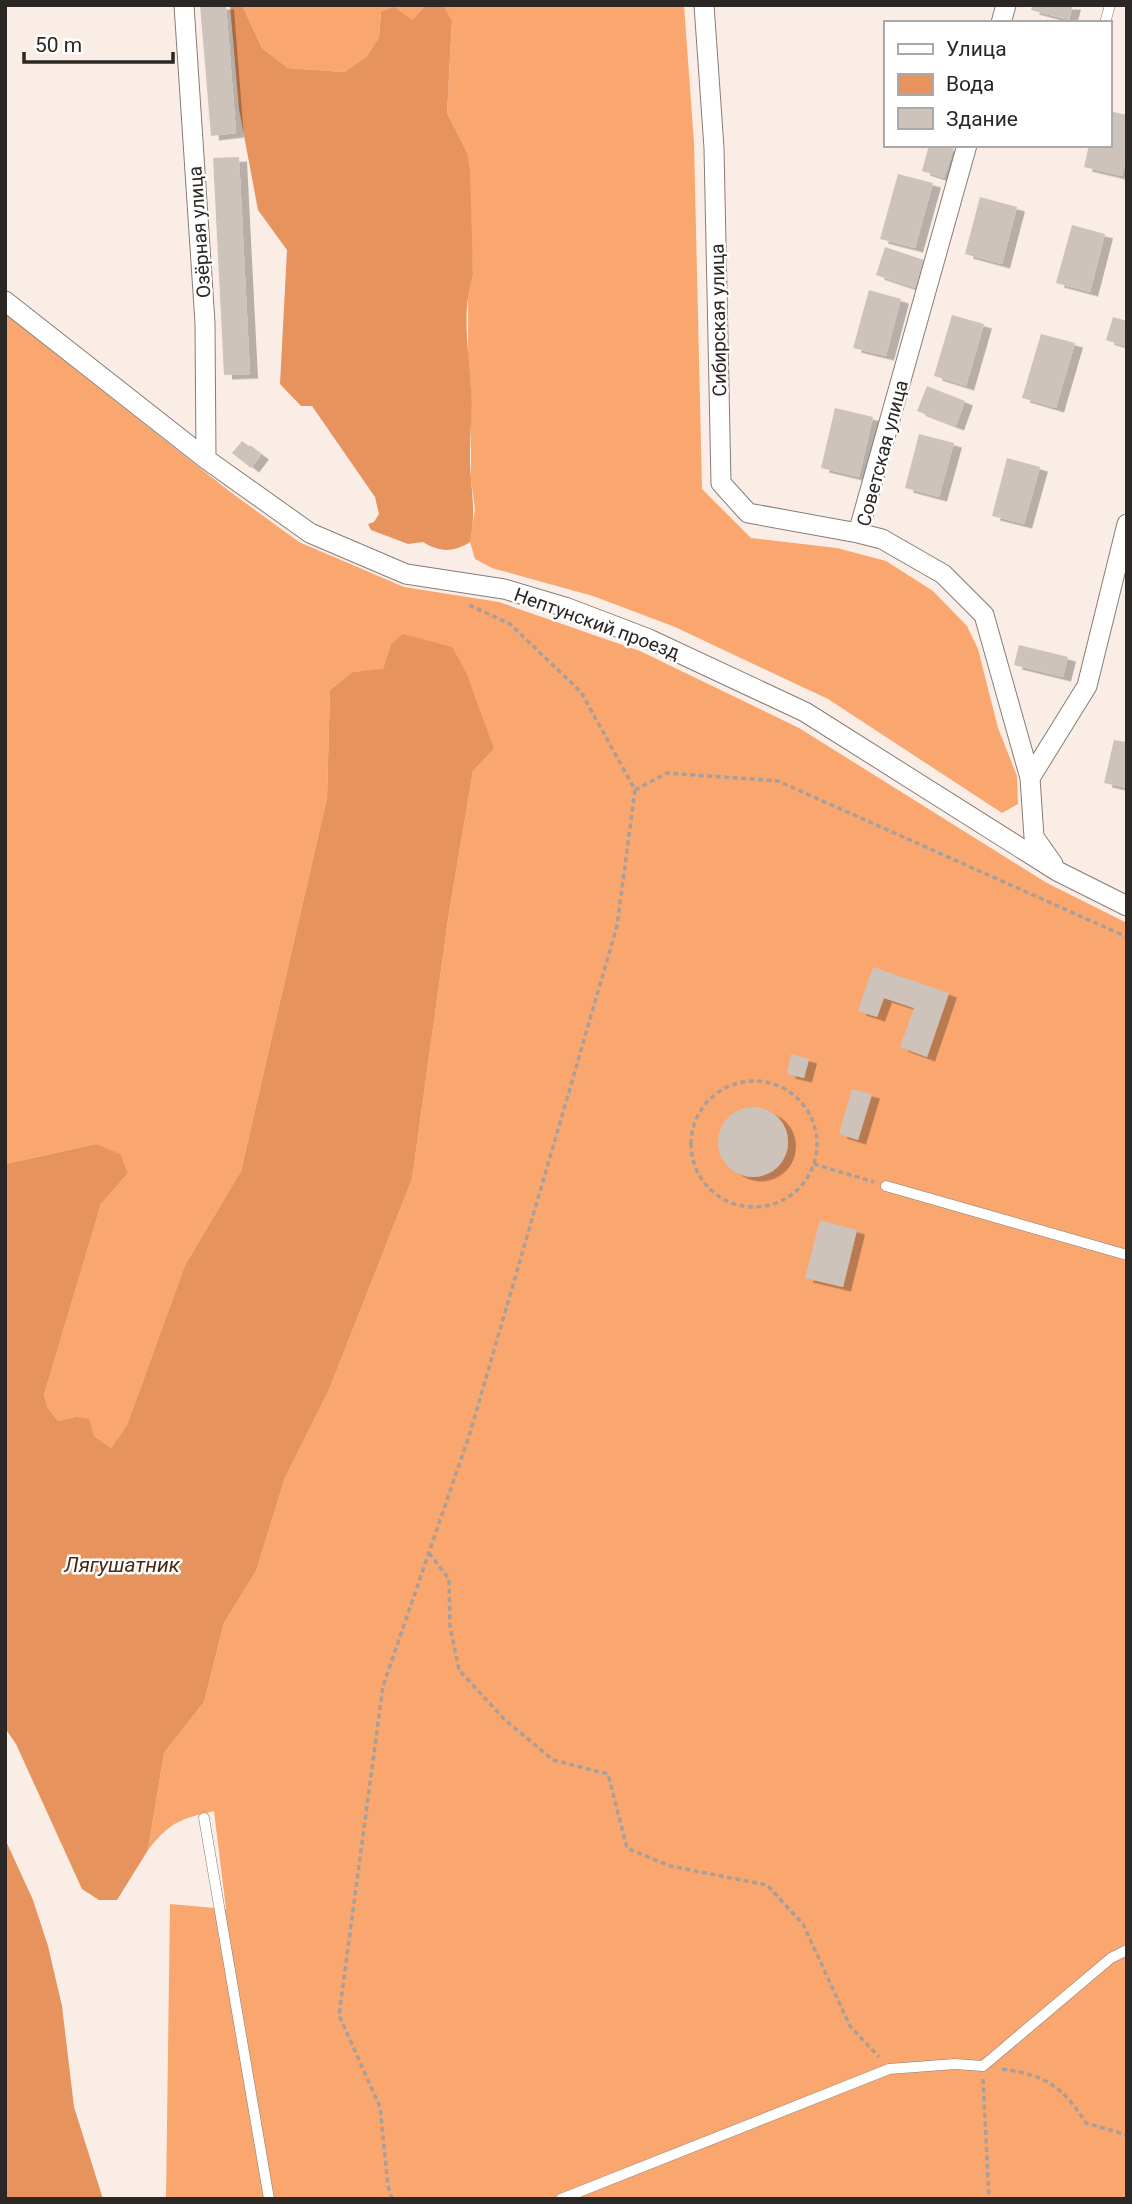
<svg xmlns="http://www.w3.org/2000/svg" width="1132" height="2204" viewBox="0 0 1132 2204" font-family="Roboto,sans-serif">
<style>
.forest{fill:#faa66f}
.water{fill:#e6935d}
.building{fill:#cec3bb;filter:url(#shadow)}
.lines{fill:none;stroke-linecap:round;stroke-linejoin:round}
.service-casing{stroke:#887d76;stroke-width:11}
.minor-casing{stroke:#887d76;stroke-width:21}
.path{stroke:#a89f9a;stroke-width:3.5;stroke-dasharray:5 3.5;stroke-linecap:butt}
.service{stroke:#fff;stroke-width:10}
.minor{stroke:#fff;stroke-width:19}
.labels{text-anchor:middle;stroke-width:5;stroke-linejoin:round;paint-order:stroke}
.street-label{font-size:19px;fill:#2b2724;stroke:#fff}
.water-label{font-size:21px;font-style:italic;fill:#4b2913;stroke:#fff}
</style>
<defs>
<filter id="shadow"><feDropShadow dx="8" dy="4.5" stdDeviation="0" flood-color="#0004"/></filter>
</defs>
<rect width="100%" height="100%" fill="#f9ede6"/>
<path class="forest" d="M242 5H426L412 20 381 12 379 38 366 57 344 72 288 68 262 48Z
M443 5H684L694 143 702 489 751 538 837 548 886 561 933 591 967 626 978 649 998 728 1017 776 1018 804 1002 813 828 699 675 627 593 596 492 568 475 559 470 542 475 510 471 479V389L468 356V292L473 276 467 152 447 113 452 22Z
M5 314 229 491 299 542 404 587 499 602 640 651 799 728 1047 883 1127 923V2199H166L170 1904 226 1909 214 1811C180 1819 170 1822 148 1850L164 1753 204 1702 224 1623 256 1571 285 1478 329 1390 412 1179 449 913 473 771 494 749 391 644 383 670 352 672 330 690 327 798 241 1171 185 1265 127 1425 111 1448 94 1436 75 1417 58 1421 48 1408 44 1395 101 1204 128 1173 96 1144 5 1164Z"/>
<path class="water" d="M230 5H242L262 48 288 68 344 72 366 57 379 38 381 12 394 7 412 20 426 5H443L452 21 447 113 467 152 470 171 473 276C461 311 469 352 471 388 473 418 468 449 471 479 473 502 475 519 470 542 453 553 439 552 423 542L408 544 371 530 368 524 374 522 379 514 375 497 312 406H301L280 384 287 250 258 210 239 109Z
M403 634 452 647 466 672 494 749 473 771 449 913 412 1179 329 1390 285 1478 256 1571 224 1623 204 1702 164 1753 148 1850 117 1900H99L82 1889 16 1744 5 1728V1164L96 1144 120 1154 128 1173 101 1204 44 1395 48 1408 58 1421 75 1417 89 1419 94 1436 111 1448 127 1425 185 1265 241 1171 327 798 330 690 352 672 383 669 391 644Z
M5 1839 33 1900 48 1946 62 2006 74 2107 103 2199H5Z"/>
<path class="building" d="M200 5H226L236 133 211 136Z
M1033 5H1073L1069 20 1031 10Z
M1109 111 1127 115V156L1122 176 1084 167 1089 145H1109Z
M929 145 954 147 944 178 922 171Z
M239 157 250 374 224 375 213 158Z
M898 174 933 183 915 248 880 239Z
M980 197 1017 207 1002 264 965 254Z
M1072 225 1105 234 1090 292 1056 283Z
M885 247 924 260 915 288 876 275Z
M869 290 901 299 886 356 853 348Z
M952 315 984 324 966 386 934 376Z
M1113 317 1127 321V347L1106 340Z
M1041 334 1075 343 1056 408 1022 398Z
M927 386 965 401 956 426 917 411Z
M835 408 873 417 859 477 821 468Z
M919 434 954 443 939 497 905 488Z
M242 441 261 455 251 468 232 453Z
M1007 458 1040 467 1024 524 992 516Z
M1019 645 1068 657 1063 677 1014 665Z
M1114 740 1127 742V788L1104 783Z
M873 967 949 993 927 1057 900 1047 914 1008 884 998 877 1017 858 1011Z
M791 1054 809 1059 804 1078 787 1074Z
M852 1089 872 1094 858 1140 839 1134Z
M718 1142a35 35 0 1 1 70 0a35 35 0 1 1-70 0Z
M820 1220 857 1230 843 1287 805 1278Z"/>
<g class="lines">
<defs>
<path id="service" d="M1105 23 1110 5
M886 1186 1127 1255
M204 1818 269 2199
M561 2199 889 2069 955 2064 983 2066 1111 1958 1127 1950"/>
<path id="minor" d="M184 5 205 323 206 459
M704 5 714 148 721 483 748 513 858 533
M1001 23 1006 5
M967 145 858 533 882 539 943 574 984 615 1030 778
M5 301 206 459 310 533 406 574 504 589 565 607 649 639 805 712 1057 871 1127 906
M1053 864 1034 837 1030 778 1087 686 1127 524"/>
</defs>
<use href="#service" class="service-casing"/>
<use href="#minor" class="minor-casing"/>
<path class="path" d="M635 790 667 773 778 781 1127 937
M691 1144a63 63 0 1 1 126 0a63 63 0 1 1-126 0Z
M814 1164 874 1182
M429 1553 449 1579 450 1626 459 1670 504 1719 553 1760 608 1774 627 1848 670 1866 767 1885 803 1924 850 2026 879 2057
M1002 2069C1046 2075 1062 2086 1086 2123L1127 2135
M983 2079 989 2199
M392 2199 388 2186 380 2107 339 2015 383 1686 470 1433 617 926 635 790 581 692 510 624 467 604"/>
<use href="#service" class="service"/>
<use href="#minor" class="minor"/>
</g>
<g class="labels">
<g class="street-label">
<text transform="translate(199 232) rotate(-94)" y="7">Озёрная улица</text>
<text transform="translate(718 320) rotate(-91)" y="7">Сибирская улица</text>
<text transform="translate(882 453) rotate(-75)" y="7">Советская улица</text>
<text transform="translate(597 623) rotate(20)" y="7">Нептунский проезд</text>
</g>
<g class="water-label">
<text x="122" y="1572">Лягушатник</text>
</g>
</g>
<rect width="1132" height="2204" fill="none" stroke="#2b2724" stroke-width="14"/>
<rect x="884" y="21" width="228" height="126" fill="#ffffff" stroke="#aaa9a7" stroke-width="2"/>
<rect x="898" y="44" width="35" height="10" fill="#ffffff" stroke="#aaa9a7" stroke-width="2"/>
<text x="946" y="56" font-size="21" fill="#2b2724">Улица</text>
<rect x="898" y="74" width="35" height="21" fill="#e6935d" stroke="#aaa9a7" stroke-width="2"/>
<text x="946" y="91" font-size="21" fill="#2b2724">Вода</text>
<rect x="898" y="108" width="35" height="21" fill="#cec3bb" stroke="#aaa9a7" stroke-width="2"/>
<text x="946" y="126" font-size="21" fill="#2b2724">Здание</text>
<path d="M24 52v10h149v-10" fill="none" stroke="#2b2724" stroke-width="3.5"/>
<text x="35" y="52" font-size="21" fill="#2b2724" stroke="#ffffff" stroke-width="5" paint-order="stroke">50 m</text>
</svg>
